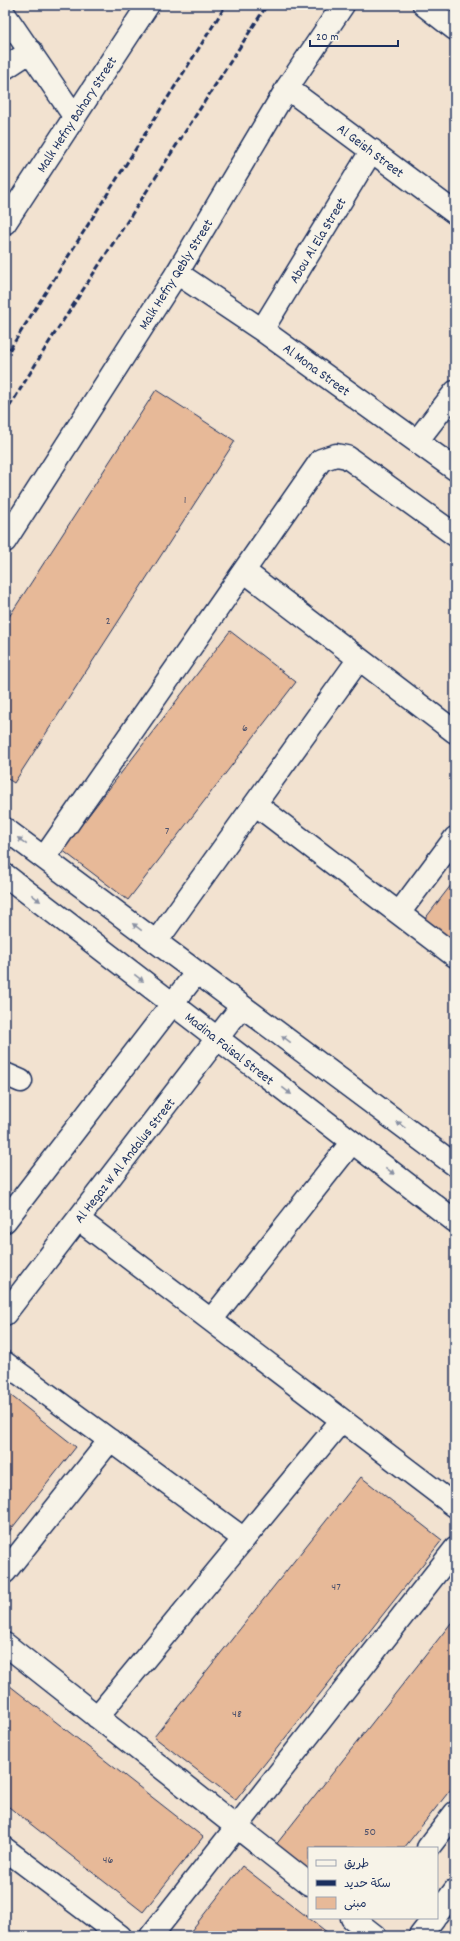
<svg xmlns="http://www.w3.org/2000/svg" width="460" height="1941" viewBox="0 0 460 1941" font-family="Dekko,'Playpen Sans Arabic',sans-serif">
<style>
.building{fill:#e7b998;stroke:#1b2f5e}
.lines{fill:none;stroke-linecap:round;stroke-linejoin:round}
.minor-casing{stroke:#1b2f5e;stroke-width:25}
.tertiary-casing{stroke:#1b2f5e;stroke-width:25}
.minor{stroke:#f7f3e8;stroke-width:22}
.tertiary{stroke:#f7f3e8;stroke-width:22}
.rail{stroke:#1b2f5e;stroke-width:3;stroke-dasharray:6 3;stroke-linecap:butt}
.oneway{fill:#8991a3}
.labels{text-anchor:middle;stroke-width:4;stroke-linejoin:round;paint-order:stroke}
.number-label{font-size:12px;fill:#4e526c}
.street-label{font-size:14px;fill:#1b2f5e;stroke:#f7f3e8}
</style>
<rect width="100%" height="100%" fill="#f2e2d0"/>
<filter id="ink" filterUnits="userSpaceOnUse"><feTurbulence type="fractalNoise" baseFrequency=".025" numOctaves="2"/><feDisplacementMap in="SourceGraphic" scale="8" xChannelSelector="R" yChannelSelector="G"/><feConvolveMatrix kernelMatrix="1 2 1 2 8 2 1 2 1" color-interpolation-filters="sRGB"/></filter>
<g filter="url(#ink)">
<path class="building" d="M156 390 235 441 14 783 5 777V623Z
M230 631 296 682 128 900 62 850Z
M455 880V943L424 920Z
M5 1391 76 1447 5 1537Z
M361 1477 442 1540 236 1800 154 1737Z
M455 1618V1784L404 1848H309V1881L271 1851Z
M5 1682 203 1837 143 1912 5 1804Z
M242 1866 328 1933 325 1936H187Z"/>
<g class="lines">
<defs>
<path id="minor" d="M424 5 455 29
M5 15 74 116
M5 68 31 51
M287 88 455 213
M177 273 262 330 455 469
M262 330 372 150
M417 441 455 392
M244 571 455 732
M255 804 455 956
M5 829 455 1165
M44 858 321 460 336 455 347 457 455 535
M5 875 455 1221
M399 913 455 838
M156 942 359 659
M5 1074 21 1081
M78 1219 455 1506
M5 1221 197 972
M5 1314 242 1006
M211 1320 352 1142
M5 1363 244 1539
M5 1572 110 1440
M5 1644 309 1884
M97 1717 342 1420
M428 1848 455 1813
M5 1849 120 1936
M437 1914 455 1890
M352 1918 375 1936
M151 1936 455 1549
M420 1936 434 1918"/>
<path id="tertiary" d="M5 223 148 5
M5 541 177 273 287 88 343 5"/>
</defs>
<use href="#minor" class="minor-casing"/>
<use href="#tertiary" class="tertiary-casing"/>
<use href="#minor" class="minor"/>
<use href="#tertiary" class="tertiary"/>
<path class="rail" d="M5 357 226 5
M5 414 48 344 267 5"/>
</g>
<defs><path id="oneway-solid" d="M-6-.8H1V-3.2L6.5 0L1 3.2V.8H-6Z"/></defs>
<g class="oneway">
<use href="#oneway-solid" transform="translate(22 841) rotate(-143)"/>
<use href="#oneway-solid" transform="translate(36 898) rotate(38)"/>
<use href="#oneway-solid" transform="translate(137 927) rotate(-143)"/>
<use href="#oneway-solid" transform="translate(139 978) rotate(38)"/>
<use href="#oneway-solid" transform="translate(286 1039) rotate(-143)"/>
<use href="#oneway-solid" transform="translate(287 1091) rotate(38)"/>
<use href="#oneway-solid" transform="translate(401 1125) rotate(-143)"/>
<use href="#oneway-solid" transform="translate(390 1171) rotate(38)"/>
</g>
</g>
<g class="labels">
<g class="number-label">
<text x="185" y="503">1</text>
<text x="108" y="624">2</text>
<text x="245" y="731">6</text>
<text x="167" y="834">7</text>
<text x="336" y="1590">47</text>
<text x="237" y="1717">48</text>
<text x="370" y="1835">50</text>
<text x="108" y="1863">46</text>
</g>
<g class="street-label">
<text transform="translate(76 114) rotate(-57)" y="5">Malk Hefny Bahary Street</text>
<text transform="translate(371 150) rotate(37)" y="5">Al Geish Street</text>
<text transform="translate(317 240) rotate(-59)" y="5">Abou Al Ela Street</text>
<text transform="translate(175 274) rotate(-58)" y="5">Malk Hefny Qebly Street</text>
<text transform="translate(317 369) rotate(36)" y="5">Al Mona Street</text>
<text transform="translate(230 1048) rotate(38)" y="5">Madina Faisal Street</text>
<text transform="translate(124 1160) rotate(-52)" y="5">Al Hegaz W Al Andalus Street</text>
</g>
</g>
<rect width="460" height="1941" fill="none" stroke="#f7f3e8" stroke-width="20"/>
<rect x="10" y="10" width="440" height="1921" fill="none" stroke="#1b2f5e" stroke-width="1.5" filter="url(#ink)"/>
<rect x="308" y="1847" width="130" height="72" fill="#f7f3e8" stroke="#9fa5b1"/>
<rect x="316" y="1860" width="20" height="6" fill="#f7f3e8" stroke="#9fa5b1"/>
<text x="344" y="1867" font-size="12" fill="#1b2f5e">طريق</text>
<rect x="316" y="1880" width="20" height="6" fill="#1b2f5e" stroke="#9fa5b1"/>
<text x="344" y="1887" font-size="12" fill="#1b2f5e">سكة حديد</text>
<rect x="316" y="1897" width="20" height="12" fill="#e7b998" stroke="#9fa5b1"/>
<text x="344" y="1907" font-size="12" fill="#1b2f5e">مبنى</text>
<path d="M310 40v6h88v-6" fill="none" stroke="#1b2f5e" stroke-width="2"/>
<text x="316" y="40" font-size="12" fill="#1b2f5e" stroke="#f7f3e8" stroke-width="3" paint-order="stroke">20 m</text>
</svg>
